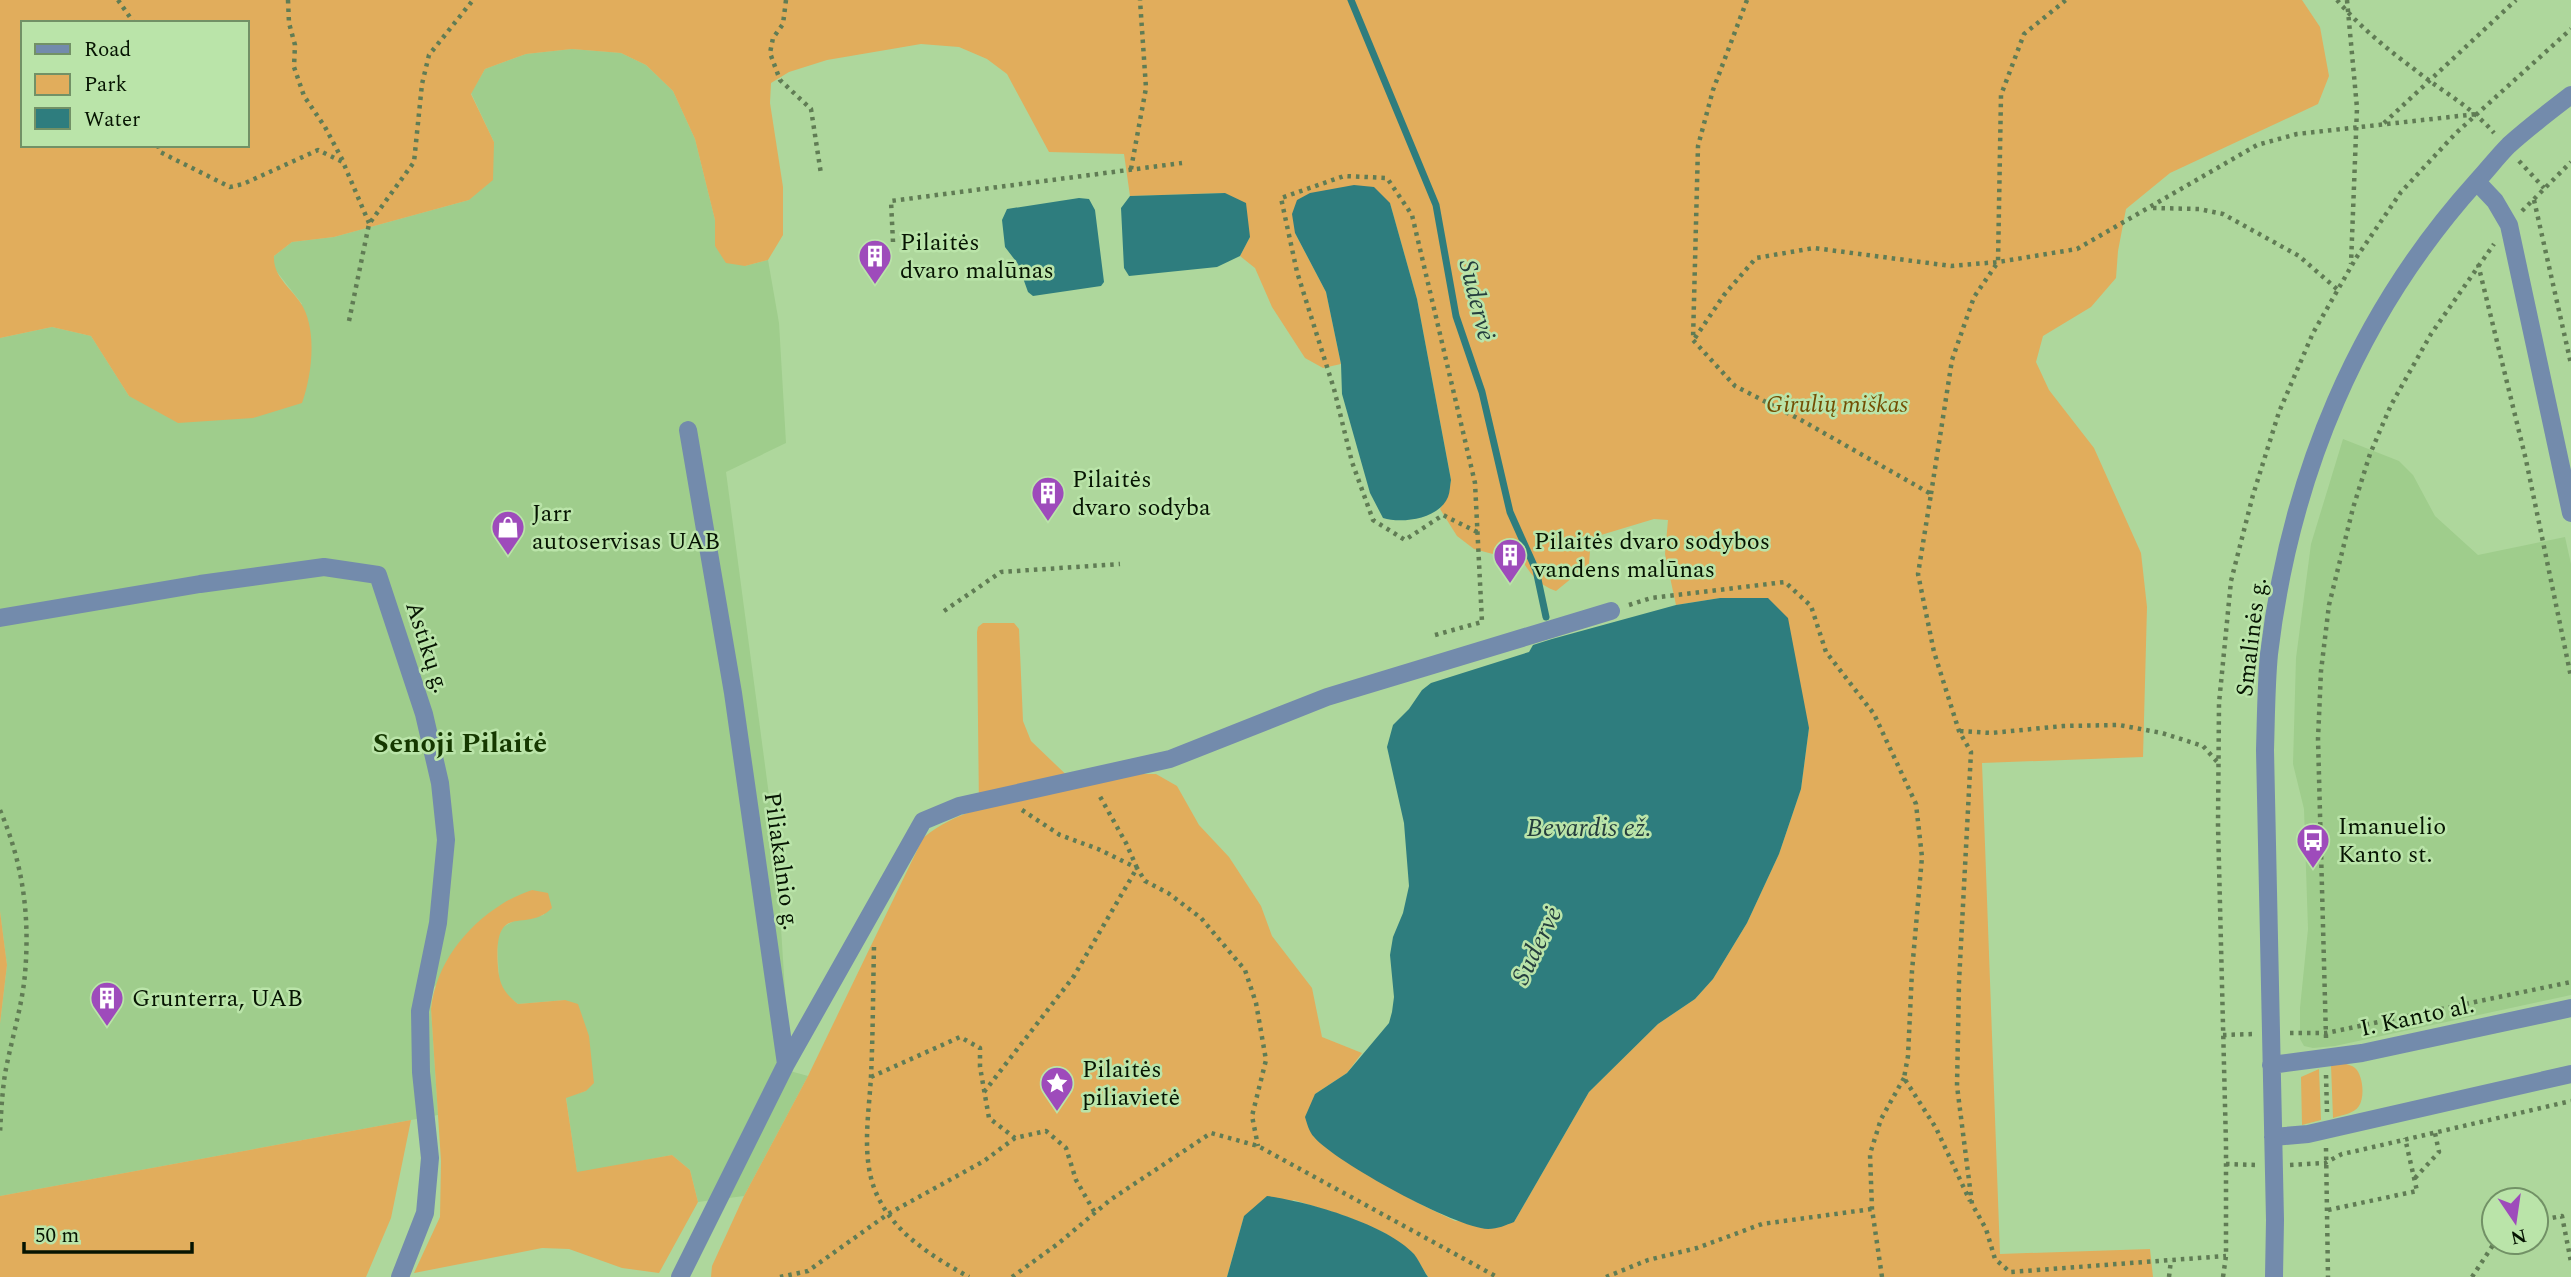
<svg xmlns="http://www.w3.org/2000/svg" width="2571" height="1277" viewBox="0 0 2571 1277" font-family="Spectral,serif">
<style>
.built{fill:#9fcd8c}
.green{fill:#e1ad5c;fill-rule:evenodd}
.water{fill:#2e7d7e}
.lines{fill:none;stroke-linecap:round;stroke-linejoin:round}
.stream{stroke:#2e7d7e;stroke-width:7}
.path{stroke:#607c54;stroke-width:4.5;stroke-dasharray:3.5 5;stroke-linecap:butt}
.street{stroke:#738bac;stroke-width:18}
.labels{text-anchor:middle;stroke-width:5;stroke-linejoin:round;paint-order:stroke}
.poi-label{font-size:24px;fill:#061402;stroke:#bae4a9;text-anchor:start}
.park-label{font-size:24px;font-style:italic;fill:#734e03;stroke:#bae4a9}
.street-label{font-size:24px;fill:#061402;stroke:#bae4a9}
.water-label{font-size:26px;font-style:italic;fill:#253e3e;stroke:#bae4a9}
.quarter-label{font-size:28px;font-weight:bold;fill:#153800;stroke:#bae4a9}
</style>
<rect width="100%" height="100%" fill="#aed79c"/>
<path class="built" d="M572 49 621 53 646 65 673 91 695 139 715 220V246L745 266 768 260 779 323 786 443 726 472 776 848 790 1071 808 1076 744 1196 698 1202 690 1170 672 1155 577 1173 566 1097 586 1091 565 1000 518 1004 506 995 499 981 497 938 503 927 516 920 544 915 532 890 433 988 431 1009 438 1115 0 1196V1024L7 965 0 911V338L52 327 91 336 129 396 302 304 274 268V256L292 242 334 237 469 200 494 142 471 93 485 69 526 54Z
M2343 439 2399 461 2413 475 2435 516 2478 555 2565 537 2571 564V995L2335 1046 2313 1048 2304 1046 2300 1039V1008L2308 929 2304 809 2293 764 2296 658 2311 544Z"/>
<path class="green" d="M0 0H2302L2320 27 2329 76 2318 104 2170 173 2126 209 2118 251 2116 278 2091 307 2043 336 2036 362 2049 390 2094 448 2141 553 2147 607 2143 757 1982 763 2000 1254 2150 1249 2153 1277H1428L1413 1253 1385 1233 1348 1217 1294 1200 1244 1216 1227 1277H711L712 1266 744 1196 808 1076 923 838C940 824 957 816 979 809L977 632 978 627 983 623H1014L1019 629 1023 721 1031 741 1079 787 1141 774H1156L1177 786 1199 825 1229 857 1261 906 1272 936 1312 988 1322 1037 1362 1053 1347 1073 1315 1094 1313 1136 1342 1159 1416 1202 1455 1221 1514 1222 1589 1092 1658 1024 1695 999 1713 979 1747 923 1779 854 1801 789 1809 728 1720 598 1676 605 1665 554 1668 520 1654 519 1591 538 1589 564 1556 591C1539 585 1532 576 1523 562L1474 549 1457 536 1440 509 1447 498 1451 480 1417 299 1390 203 1295 233 1326 292 1341 364 1323 368 1305 358 1272 307 1255 268 1240 256 1250 237 1225 193 1130 196 1124 154 1049 152 1007 74 987 59 959 47 921 44 827 60 789 72 771 83 770 103 783 187V235L768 260 745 266 726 263 715 246V220L695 139 673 91 646 65 621 53 572 49 526 54 485 69 471 94 494 142 493 180 469 200 334 237 292 242 274 256C273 276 289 286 300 302 318 328 312 375 302 403L253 418 178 423 129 396 91 336 52 327 0 338ZM23 23H247V145H23Z
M532 890 548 893 552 908C525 935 493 898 498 967 499 984 504 993 518 1004L565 1000 578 1004 589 1036 594 1083 586 1091 566 1098 577 1172 672 1155 690 1170 698 1202 659 1273 622 1268 569 1249 542 1248 414 1273 440 1217 441 1161 431 1009C436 965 464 928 502 904 511 898 522 894 532 890Z
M0 911 7 965 0 1024Z
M2344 1063C2348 1065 2352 1065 2355 1068 2363 1075 2365 1097 2359 1106 2354 1114 2341 1115 2333 1118L2331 1065Z
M2319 1069 2321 1120 2302 1125 2301 1077Z
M411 1120 391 1218 366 1277H0V1196Z"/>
<path class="water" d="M1354 185 1374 187 1390 203 1417 299 1451 480C1450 485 1450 492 1448 497 1439 519 1402 524 1383 518L1370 493 1342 394 1341 364 1326 292 1295 233 1292 214 1297 200 1310 193Z
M1225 193 1246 203 1250 237 1240 256 1217 267 1129 276 1124 268 1121 208 1130 196Z
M1079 198 1089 199 1095 210 1104 282 1101 286 1033 296 1028 292 1018 264 1005 247 1002 220 1007 209Z
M1720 598H1768L1788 618 1809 728 1801 789 1779 854 1747 923 1713 979 1695 999 1658 1024 1589 1092 1514 1222C1506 1225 1498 1229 1488 1229 1456 1228 1335 1162 1314 1137 1309 1132 1307 1123 1305 1117L1315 1094 1347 1073 1389 1023 1392 1012 1394 997 1390 955 1393 937 1403 913 1409 886 1404 823 1387 747 1393 725 1409 709 1422 690 1431 683 1529 652 1533 645 1552 639 1676 605Z
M1267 1196C1306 1201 1387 1224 1414 1254 1419 1260 1423 1270 1428 1277H1227L1244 1216Z"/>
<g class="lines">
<path class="stream" d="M1351 0 1436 205 1456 316 1482 392 1510 512 1536 570 1546 617"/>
<path class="path" d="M118 0 134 23
M288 0 289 23 295 45 294 67 304 96 325 127 343 161
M786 0 783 24 773 38 770 53 780 80 811 109 821 174
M1747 0 1713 90 1698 146 1693 340 1735 386 1801 420 1931 494 1918 574 1934 652 1959 731 1971 752 1959 982 1957 1086 1972 1204 1986 1229 1995 1259 2010 1272 2226 1256
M2337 0C2359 26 2387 49 2414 69 2441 91 2471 106 2494 133
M2347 0 2357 108 2351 264
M2384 123 2516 0
M158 145 160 152 230 187 243 184 318 150 343 162 369 223
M2519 161 2544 188
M1131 169 1146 88 1140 0
M2534 200 2571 364
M2153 208 2199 209 2223 214 2299 256 2338 290
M2522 211 2571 162
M893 242 891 201 1182 163
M2478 264 2526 460 2571 677
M349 321 369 224 414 162 422 84 429 55 473 0
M1695 338 1724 295 1756 258 1814 248 1951 266 1998 262 2077 249 2257 145 2297 134 2477 114
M1931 494 1952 360 1974 297 1998 262 2001 95 2024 34 2066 0
M1629 605 1651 598 1785 582 1811 606 1826 652 1874 714 1916 804 1922 857 1912 971 1908 1056 1904 1078 1936 1128 1970 1201
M944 611 1001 572 1120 564
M1435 635 1482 622 1475 483 1412 215 1387 178 1344 176 1281 198 1297 272 1334 389 1352 462 1373 520 1405 540 1443 515 1479 533
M1960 731 1991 733 2063 726 2119 725 2162 733 2203 746 2219 764
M0 810C23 864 30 915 25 974 22 1007 11 1041 5 1074 2 1094 1 1114 0 1133
M1022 810 1060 835 1098 849 1137 868 1145 881 1168 893 1201 918 1245 970 1256 1003 1266 1060 1252 1116 1258 1146
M874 947C873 990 873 1033 871 1076 869 1115 860 1161 878 1197 896 1235 935 1258 969 1277
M2290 1033H2326L2571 982
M2223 1035 2253 1034
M2326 1038 2318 739 2321 671 2329 605 2353 508 2370 454 2391 405 2431 334 2494 244
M2326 1075 2327 1112
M871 1077 960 1037 980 1048V1067L989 1118 1015 1138 1046 1131 1066 1148 1076 1180 1095 1213
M984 1092 1074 976 1137 868 1126 843 1098 793
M2326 1148 2328 1277
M2226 1164 2257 1165
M2290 1165 2325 1163 2342 1154 2356 1151 2571 1101
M2415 1178 2439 1152 2435 1133
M2328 1210 2417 1191 2405 1138
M2536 1221 2562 1216 2571 1262
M780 1277 808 1271 888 1214 984 1161 1015 1138
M1012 1277 1059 1243 1110 1200 1211 1133 1258 1146 1497 1277
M1606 1277 1648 1260 1697 1248 1762 1224 1872 1209
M1882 1277 1872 1209 1870 1154 1881 1119 1904 1078
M2169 1277 2171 1260
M2223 1277 2226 1256V1145L2218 825 2219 703 2231 581 2253 495 2279 412 2313 333 2356 258 2401 192 2456 133 2571 29
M2472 1277 2495 1242"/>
<path class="street" d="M2477 182 2495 201 2509 225 2571 513
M0 618 200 584 324 567 378 575 424 714 440 783 446 840 438 923 420 1011 421 1072 430 1158 425 1213 400 1277
M786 1064 923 821 959 806 1170 759 1327 697 1611 611
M2271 1065 2362 1053 2571 1008
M2273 1137 2308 1134 2571 1074
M680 1277 786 1064 733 693 688 430
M2274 1277 2275 1220 2265 750C2266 718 2266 686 2269 654 2290 477 2357 314 2477 181 2488 169 2498 156 2509 145 2529 127 2550 111 2571 95"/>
</g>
<defs>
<symbol id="building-pin" viewBox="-11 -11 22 30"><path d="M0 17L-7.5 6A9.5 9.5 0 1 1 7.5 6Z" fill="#9e4bbb" stroke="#bae4a9"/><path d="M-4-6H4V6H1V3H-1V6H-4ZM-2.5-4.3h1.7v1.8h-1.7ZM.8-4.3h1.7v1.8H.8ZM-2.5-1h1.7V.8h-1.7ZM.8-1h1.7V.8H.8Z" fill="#fff"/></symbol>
<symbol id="shop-pin" viewBox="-11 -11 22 30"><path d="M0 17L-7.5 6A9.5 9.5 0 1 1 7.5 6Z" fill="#9e4bbb" stroke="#bae4a9"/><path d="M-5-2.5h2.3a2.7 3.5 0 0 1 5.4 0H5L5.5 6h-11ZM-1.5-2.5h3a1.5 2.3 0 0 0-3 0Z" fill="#fff"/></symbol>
<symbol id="bus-pin" viewBox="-11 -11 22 30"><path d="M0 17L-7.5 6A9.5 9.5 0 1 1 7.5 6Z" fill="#9e4bbb" stroke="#bae4a9"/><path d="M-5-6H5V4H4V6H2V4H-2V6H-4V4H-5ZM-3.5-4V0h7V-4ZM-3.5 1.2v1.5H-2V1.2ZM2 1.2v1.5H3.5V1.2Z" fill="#fff"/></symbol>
<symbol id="sight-pin" viewBox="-11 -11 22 30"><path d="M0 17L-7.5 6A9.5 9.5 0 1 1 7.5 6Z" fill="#9e4bbb" stroke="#bae4a9"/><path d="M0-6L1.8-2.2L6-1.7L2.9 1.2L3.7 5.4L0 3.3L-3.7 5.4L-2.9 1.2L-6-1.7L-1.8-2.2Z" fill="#fff"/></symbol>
</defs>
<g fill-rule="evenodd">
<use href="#building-pin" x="856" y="237" width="38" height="52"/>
<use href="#building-pin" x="1029" y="474" width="38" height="52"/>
<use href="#shop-pin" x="489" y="508" width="38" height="52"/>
<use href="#building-pin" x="1491" y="536" width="38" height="52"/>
<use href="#bus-pin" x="2294" y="821" width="38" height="52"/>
<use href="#building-pin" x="88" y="979" width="38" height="52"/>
<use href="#sight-pin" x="1038" y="1064" width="38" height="52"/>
</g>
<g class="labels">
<g class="poi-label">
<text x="900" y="250">Pilaitės<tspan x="900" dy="28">dvaro malūnas</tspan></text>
<text x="1072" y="487">Pilaitės<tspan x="1072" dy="28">dvaro sodyba</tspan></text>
<text x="532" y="521">Jarr<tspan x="532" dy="28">autoservisas UAB</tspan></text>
<text x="1534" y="549">Pilaitės dvaro sodybos<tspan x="1534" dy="28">vandens malūnas</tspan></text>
<text x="2338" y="834">Imanuelio<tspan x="2338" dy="28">Kanto st.</tspan></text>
<text x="132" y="1006">Grunterra, UAB</text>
<text x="1082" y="1077">Pilaitės<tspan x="1082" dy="28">piliavietė</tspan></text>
</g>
<g class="park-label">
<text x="1837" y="412">Girulių miškas</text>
</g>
<g class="street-label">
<text transform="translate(2251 637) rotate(-83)" y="8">Smalinės g.</text>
<text transform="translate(428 647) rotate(72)" y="8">Astikų g.</text>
<text transform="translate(782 861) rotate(82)" y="8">Piliakalnio g.</text>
<text transform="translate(2417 1016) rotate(-12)" y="8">I. Kanto al.</text>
</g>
<g class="water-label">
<text transform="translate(1478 300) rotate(76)" y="9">Sudervė</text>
<text x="1589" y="836">Bevardis ež.</text>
<text transform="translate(1536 945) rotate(-64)" y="9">Sudervė</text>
</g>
<g class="quarter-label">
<text x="460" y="752">Senoji Pilaitė</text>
</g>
</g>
<rect x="21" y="21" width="228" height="126" fill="#bae4a9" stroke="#729166" stroke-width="2"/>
<rect x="35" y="44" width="35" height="10" fill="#738bac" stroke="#729166" stroke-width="2"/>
<text x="84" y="56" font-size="21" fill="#061402">Road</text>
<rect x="35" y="74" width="35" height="21" fill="#e1ad5c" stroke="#729166" stroke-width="2"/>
<text x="84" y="91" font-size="21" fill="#061402">Park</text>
<rect x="35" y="108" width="35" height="21" fill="#2e7d7e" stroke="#729166" stroke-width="2"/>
<text x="84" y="126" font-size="21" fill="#061402">Water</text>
<g transform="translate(2515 1221) rotate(167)"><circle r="33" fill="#bae4a9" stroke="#729166" stroke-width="2"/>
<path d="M0-5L12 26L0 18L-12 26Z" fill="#9e4bbb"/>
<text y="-10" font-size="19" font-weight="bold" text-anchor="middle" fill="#061402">N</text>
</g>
<path d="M24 1242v10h168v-10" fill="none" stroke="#061402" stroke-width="3.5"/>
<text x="35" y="1242" font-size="21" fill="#061402" stroke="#bae4a9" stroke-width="5" paint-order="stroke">50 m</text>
</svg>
